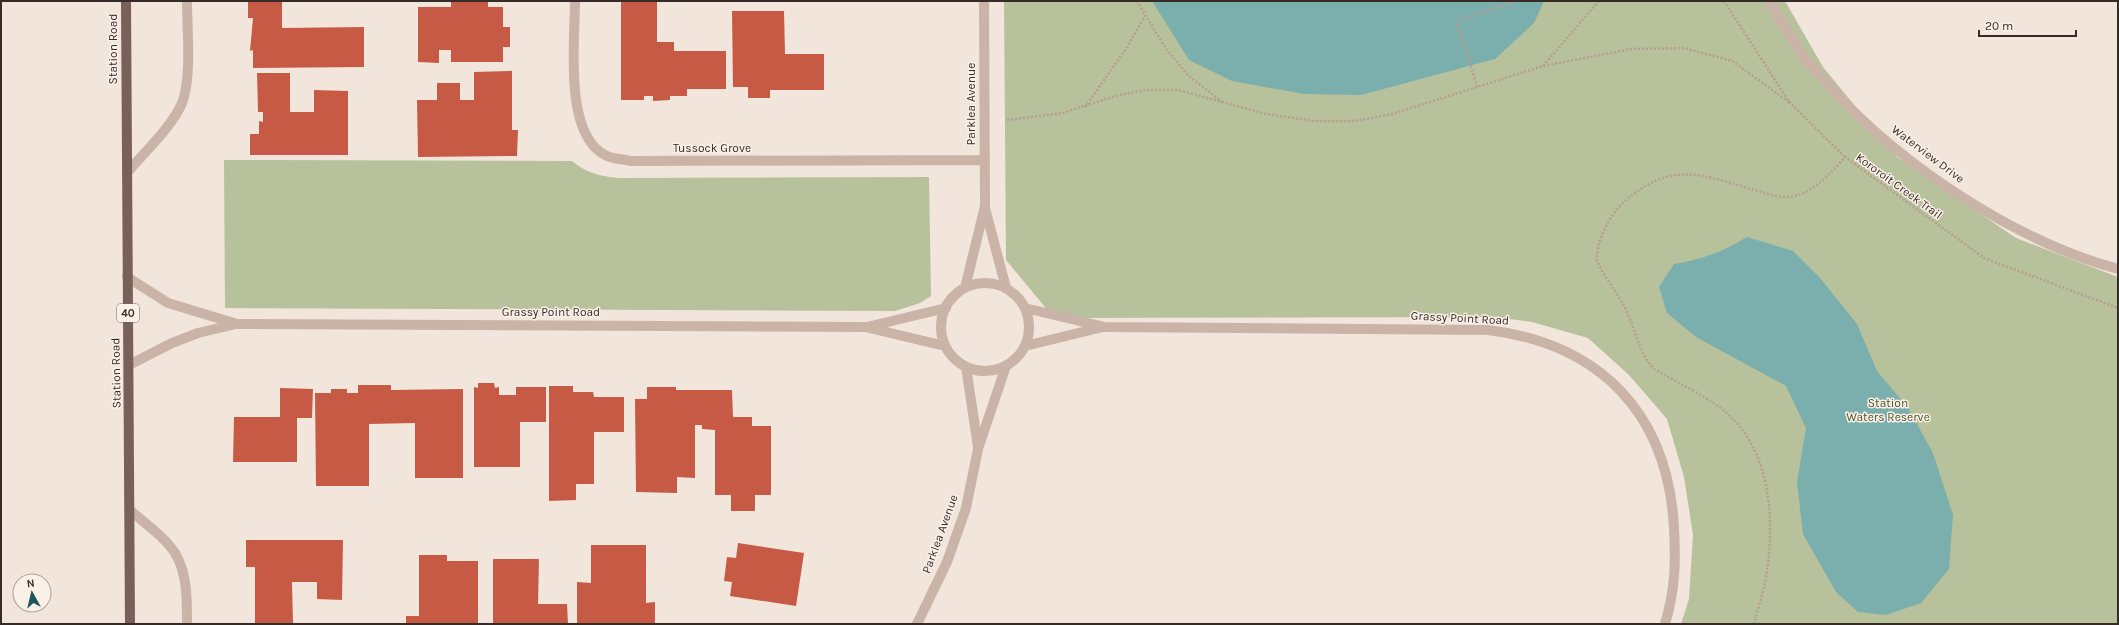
<svg xmlns="http://www.w3.org/2000/svg" width="2119" height="625" viewBox="0 0 2119 625" font-family="Karla,sans-serif">
<style>
.green{fill:#b7c19b}
.water{fill:#7aafad}
.building{fill:#c75a45}
.lines{fill:none;stroke-linecap:round;stroke-linejoin:round}
.path{stroke:#b69e91;stroke-width:2.5;stroke-dasharray:2 2;stroke-linecap:butt}
.street{stroke:#cab4a7;stroke-width:10}
.primary{stroke:#796159;stroke-width:10}
.labels{text-anchor:middle;stroke-width:3;stroke-linejoin:round;paint-order:stroke}
.shield{fill:#faf0e8;stroke:#726662;stroke-width:1}
.shield-label{font-size:11px;font-weight:bold;fill:#372b28}
.street-label{font-size:12px;fill:#372b28;stroke:#faf0e8}
.park-label{font-size:12px;fill:#49552b;stroke:#faf0e8}
</style>
<rect width="100%" height="100%" fill="#f2e5db"/>
<path class="green" d="M1004 1H1785L1823 67 1897 157 2016 238 2118 277V624H1681L1689 599 1693 535 1684 477 1667 419 1629 375 1588 338 1532 322 1496 317 1054 318 1006 260Z
M224 160 572 161C586 173 600 176 618 178L929 177 931 296 920 303 895 311 225 308Z"/>
<path class="water" d="M1152 1H1544L1534 23 1495 59 1361 95 1304 94 1232 81 1189 60Z
M1747 237 1793 251 1820 278 1857 324 1877 371 1908 408 1933 453 1953 515 1949 569 1921 603 1886 615 1858 612 1836 592 1803 534 1797 482 1806 428 1786 386 1696 337 1667 313 1659 287 1674 264C1701 260 1724 251 1747 237Z"/>
<path class="building" d="M248 1H282V28L364 27V67L253 68V50L250 51 253 18H248Z
M451 1H488V7H503V27H510V47H503V62H451V50H439V63L418 62V7H451Z
M621 1H657V42H674V51H726V89H687V96H670V100L653 101V96H644V100H621Z
M732 11H784L785 54H824V90H770V98H748V87H733Z
M512 71V130H518L517 156 418 157 417 100H437V83H460V100H474V72Z
M257 73H290V112H314V90L348 91V155H250V134H259V121L263 122V112H258Z
M478 383H494L495 388 499 387V395H516V387H546V422H520V467H474V387L478 388Z
M358 385H391V390L463 389V478H415V423L369 424V486H316L315 393H331V389H347V393H358Z
M549 386H573V392H593L594 397H624V432H594V484H576V500L549 501Z
M647 387H676V390H732L733 417H752V426H771V495H755V511H731V495H715V430L702 429V425H695V478L677 477V493L636 492 635 399H647Z
M280 388 313 389 312 418H297V462H233L234 417H280Z
M246 540H343L342 600 317 599V582H292L293 624H255V567H246Z
M738 543 804 553 796 606 730 596 732 582 724 581 727 557 736 558Z
M591 545H646V603L655 602V624H577V582L591 583Z
M419 555H447V561H478V624H406V616H419Z
M493 559H539L538 604H567L568 624H493Z"/>
<g class="lines">
<path class="path" d="M1137 1 1166 49 1189 76 1222 102
M1724 1 1790 103 1845 157
M1543 66 1599 1
M1477 87 1457 21 1517 1
M1085 107 1126 49 1145 16
M1007 120 1062 113 1119 95 1147 90H1178L1266 114 1314 121H1355L1392 114 1543 66 1631 49 1684 48 1732 61 1790 103
M1754 624C1758 609 1763 593 1766 577 1775 523 1772 455 1729 415 1712 399 1675 381 1654 369 1638 352 1636 331 1626 310 1618 293 1605 279 1597 261 1596 241 1609 216 1624 202 1669 162 1698 173 1751 189 1763 192 1776 198 1789 197 1813 194 1830 174 1845 157L1984 258 2118 308"/>
<path class="street" d="M575 1C575 41 563 136 607 156 613 159 623 159 631 161L985 160
M1769 1C1781 20 1793 41 1806 60 1813 69 1823 78 1830 87 1902 166 2015 241 2118 269
M127 173C144 152 172 127 182 103 192 78 187 29 187 1
M985 208 1006 288
M127 277 168 303 234 323
M941 327a44 44 0 1 1 88 0a44 44 0 1 1-88 0Z
M965 288 985 206 984 1
M1025 308 1105 327 1488 330C1601 344 1668 414 1674 528 1676 564 1675 590 1665 624
M867 327 946 308
M1025 346 1103 327
M129 365 172 343 198 333 236 324 865 327 945 346
M966 367 978 447
M130 510C143 522 158 532 169 545 188 566 187 598 187 624
M917 624 947 562 966 508 978 449 1006 366"/>
<path class="primary" d="M126 1 130 624"/>
</g>
<g class="labels">
<rect class="shield" x="117" y="304" width="22" height="18" rx="3"/>
<g class="shield-label">
<text x="128" y="317">40</text>
</g>
<g class="street-label">
<text transform="translate(113 49) rotate(-90)" y="4">Station Road</text>
<text transform="translate(971 104) rotate(-90)" y="4">Parklea Avenue</text>
<text x="712" y="152">Tussock Grove</text>
<text transform="translate(1928 154) rotate(37)" y="4">Waterview Drive</text>
<text transform="translate(1899 186) rotate(36)" y="4">Kororoit Creek Trail</text>
<text x="551" y="316">Grassy Point Road</text>
<text transform="translate(1460 318) rotate(3)" y="4">Grassy Point Road</text>
<text transform="translate(116 373) rotate(-91)" y="4">Station Road</text>
<text transform="translate(940 534) rotate(-70)" y="4">Parklea Avenue</text>
</g>
<g class="park-label">
<text x="1888" y="407">Station<tspan x="1888" dy="14">Waters Reserve</tspan></text>
</g>
</g>
<rect width="2119" height="625" fill="none" stroke="#372b28" stroke-width="4"/>
<g transform="translate(32 593) rotate(352)"><circle r="19" fill="#faf0e8" stroke="#aca19b"/>
<path d="M0-3L7 15L0 10L-7 15Z" fill="#1d5858"/>
<text y="-6" font-size="11" font-weight="bold" text-anchor="middle" fill="#372b28">N</text>
</g>
<path d="M1979 30v6h97v-6" fill="none" stroke="#372b28" stroke-width="2"/>
<text x="1985" y="30" font-size="12" fill="#372b28" stroke="#faf0e8" stroke-width="3" paint-order="stroke">20 m</text>
</svg>
